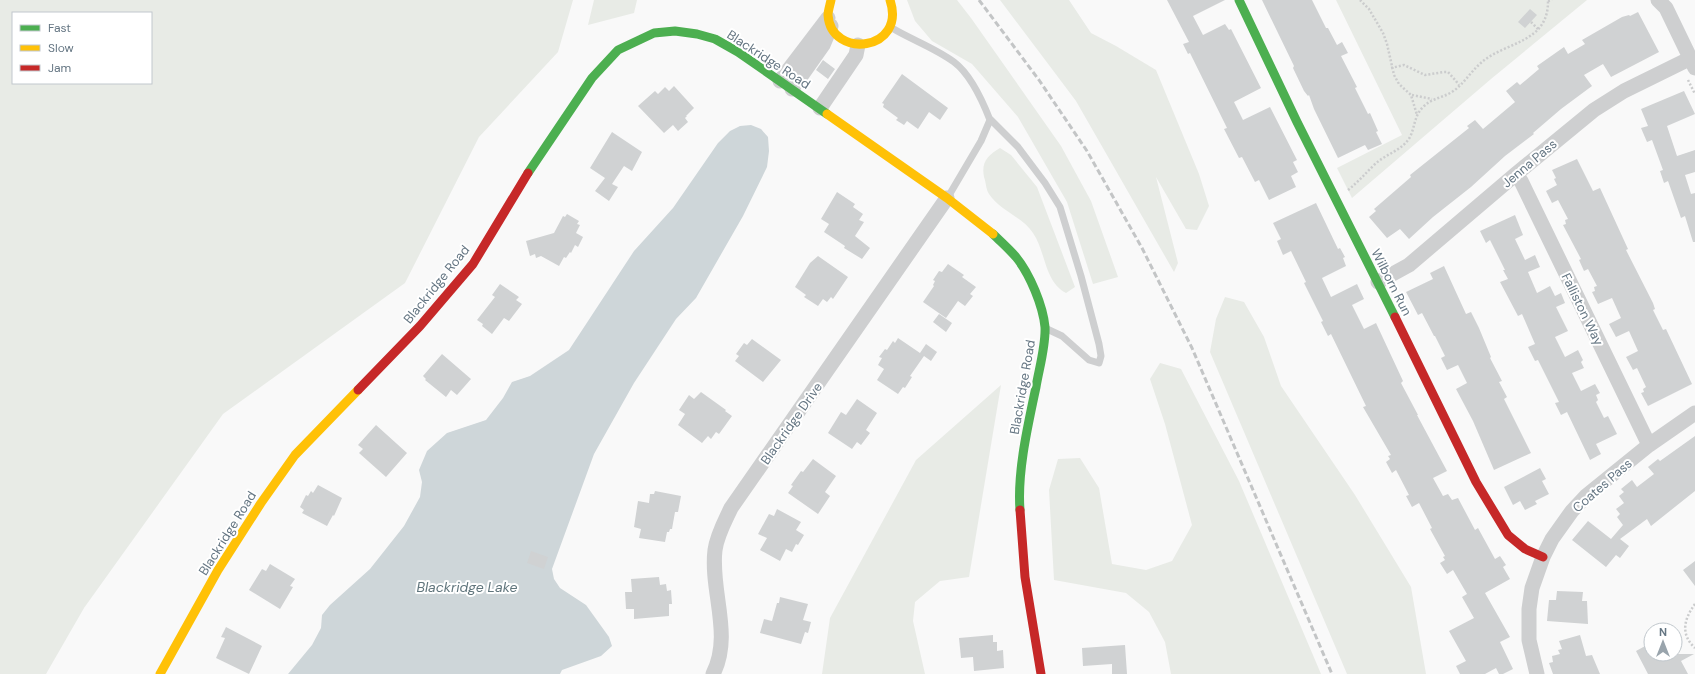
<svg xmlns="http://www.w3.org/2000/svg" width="1695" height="674" viewBox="0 0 1695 674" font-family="'DM Sans',sans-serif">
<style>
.green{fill:#e8ebe6;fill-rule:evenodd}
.water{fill:#ced6d9}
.building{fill:#d0d2d3}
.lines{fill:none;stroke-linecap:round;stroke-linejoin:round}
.path{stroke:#cbcccd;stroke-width:2.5;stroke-dasharray:2 2;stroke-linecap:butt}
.lane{stroke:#cecfd0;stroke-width:7}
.street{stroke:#cecfd0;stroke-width:15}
.fast{stroke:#4caf50;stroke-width:9}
.slow{stroke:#ffc107;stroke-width:9}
.jam{stroke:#c62828;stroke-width:9}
.rail{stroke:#c3c5c6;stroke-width:3;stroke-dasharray:6 3;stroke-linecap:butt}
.labels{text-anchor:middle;stroke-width:4;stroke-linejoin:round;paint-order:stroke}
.street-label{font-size:13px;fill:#657683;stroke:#fff}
.water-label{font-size:14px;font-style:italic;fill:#60757c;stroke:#fff}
</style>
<rect width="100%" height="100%" fill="#f9f9f9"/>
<path class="green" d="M0 0H573L558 52 479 137 405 283 223 414 84 608 46 674H0ZM13 13H151V83H13Z
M594 0H637L634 13 588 25Z
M907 0H957L971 18 1061 146 1091 201 1118 277 1093 284 1067 202 1018 117 972 64 932 41 915 21Z
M1000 0H1069L1091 33 1116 46 1156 70 1199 174 1209 206 1197 230 1186 229 1156 177 1178 263 1174 272 1076 101Z
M1336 0H1587L1491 79 1352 198 1337 168 1402 135Z
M1000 148 1011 155 1037 187 1075 287 1066 293C1044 281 1046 252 1033 233 1023 217 1000 211 989 194 986 190 986 182 984 177 981 162 988 155 1000 148Z
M1225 297 1244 302 1264 337 1281 386 1355 495 1411 587 1426 674H1347L1210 352 1216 319Z
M1160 363 1181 369 1239 481 1321 674H1171L1165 642 1149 612 1126 593 1054 580 1049 490 1058 459 1080 458 1099 488 1112 564 1146 570 1172 561 1192 525 1165 424 1150 379Z
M1001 385 969 577 940 581 915 602 913 621 925 674H822L830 618 916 460Z"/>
<path class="water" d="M751 125 761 129 768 137 769 151 767 167 743 216 696 298 676 319 634 383 594 454 552 569 554 579 560 588 586 605 609 637 612 646 601 656 562 670 560 674H288L312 645 321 628 322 615 330 605 370 569 404 526 420 497 422 482 419 470 427 451 447 433 486 420 503 398 512 382 530 376 569 350 634 251 673 208 718 143 730 131 740 126Z"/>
<path class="building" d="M1167 0H1225L1193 16 1203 35 1225 24 1229 30 1231 29 1261 88 1234 102 1243 120 1270 107 1297 160 1293 162 1298 172 1291 176 1296 187 1269 200 1259 180 1255 182 1242 157 1239 158 1224 129 1227 128 1190 53 1188 54 1183 44 1189 42Z
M1262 0H1312L1326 28H1328L1337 45 1342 42 1348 53 1341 56 1357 87 1355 88 1368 114 1370 113 1378 131 1376 132 1382 144 1368 150 1365 145 1338 158 1314 109 1309 95 1308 96 1304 91 1293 68 1294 66Z
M1530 9 1537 15 1525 28 1518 22Z
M1638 12 1659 52 1611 77 1603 64 1584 75 1592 86 1561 109 1533 133 1534 134 1505 156 1471 187 1433 217 1409 239 1400 229 1387 238 1369 217 1376 211 1374 209 1411 177 1410 175 1469 128 1467 126 1475 120 1483 129 1515 102 1506 91 1517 82 1520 85 1539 69 1537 66 1564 47 1568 54 1585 44 1582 40 1622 17 1629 15 1630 16Z
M823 60 835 69 828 79 816 70Z
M902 74 948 108 940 120 929 112 918 129 907 121 904 125 896 120 898 118 883 107 884 104 882 103Z
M674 86 694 108 686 116H687L685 118 688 122 678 131 673 125 664 133 638 106 655 91 658 94 665 87 669 91Z
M1684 91 1695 114 1667 126 1677 156 1695 150V172L1685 175 1691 194 1695 193V242H1693L1685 216 1681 218 1668 181 1664 183 1660 171 1663 170 1652 140 1647 142 1641 128 1648 126 1641 109Z
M612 132 642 152 632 171 624 166 612 184 618 187 609 201 595 191 605 178 590 168Z
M1577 159 1593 191 1600 188 1628 249 1626 250 1653 303 1655 309 1653 310 1663 330 1666 329 1692 384 1648 406 1641 393 1644 392 1643 389 1646 387 1637 368 1633 370 1626 357 1638 351 1629 331 1616 337 1609 324 1621 318 1612 298 1598 304 1592 292 1595 291 1594 287 1597 286 1588 269 1584 271 1579 260 1581 259 1563 225 1566 224 1565 220 1568 219 1558 200 1552 203 1546 191 1557 185 1554 179 1556 178 1552 170Z
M837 192 855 204 853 207 863 214 859 220 864 222 855 236 870 248 862 259 844 248 845 246 824 232 829 224 821 219Z
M1316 203 1338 249 1340 248 1345 257 1343 258 1346 266 1322 278 1331 297 1357 284 1364 299 1352 305 1364 329 1376 323 1403 381 1401 383 1418 415H1417L1447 471 1433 478 1443 496 1448 494 1452 500 1458 498 1475 530 1478 528 1495 559 1500 556 1506 565 1503 567 1510 579 1485 593 1510 637 1500 642 1513 669 1503 674H1499L1496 668 1485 674H1460L1456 666 1466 661 1449 631 1474 618 1462 597 1467 594 1453 570 1447 574 1440 563 1445 560 1443 557 1445 556 1430 529 1432 528 1419 503 1412 507 1406 496 1409 495 1396 470 1392 473 1386 462 1390 459 1388 456 1391 455 1363 407 1366 406 1331 334 1328 336 1321 322 1323 321 1304 283 1306 282 1291 251 1283 255 1277 241 1281 239 1273 223Z
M567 214 579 221 577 224 580 225 576 233 583 237 578 247 575 245 571 253 570 252 566 258 564 257 559 266 541 256 536 258 535 254 530 256 526 241 554 233 563 216 565 217Z
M1515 215 1523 235 1515 239 1525 260 1535 255 1540 267 1528 272 1537 293 1550 286 1555 296 1561 293 1565 303 1556 307 1568 331 1555 337 1565 357 1578 350 1583 360 1581 362 1584 368 1572 373 1581 391 1595 384 1600 393 1596 395 1598 400 1596 402 1604 418 1608 416 1617 434 1596 444 1601 454 1590 460 1567 412 1561 415 1555 403 1559 402 1538 360 1535 361 1528 347 1535 344 1522 314 1518 316 1500 282 1508 279 1503 270H1505L1490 240 1486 243 1480 231Z
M818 256 848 277 833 299 831 297 827 302 823 299 818 306 804 297 806 295 795 287 810 263Z
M948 264 964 275 962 277 976 287 970 294 973 296 965 306 958 301 946 318 923 302 934 286 933 285 935 281 933 280 939 271 942 272Z
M1444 266 1466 314 1471 312 1479 328 1491 357 1490 358 1502 381 1499 382 1507 397 1504 399 1531 453 1494 470 1473 421 1456 389 1467 383 1458 365 1447 370 1441 358 1445 356 1435 336H1434L1422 313 1418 315 1406 292 1433 279 1430 273Z
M500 284 519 297 516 300 522 304 509 321 504 318 492 334 482 326 483 324 477 320 495 297 492 295Z
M939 314 952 323 946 332 933 322Z
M898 338 920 353 926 344 937 352 931 361 924 356 910 376 912 377 905 388 903 387 898 394 877 380 884 369 878 365 882 358 879 357 885 349 887 350 893 341 895 343Z
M752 339 781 360 763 382 735 361 739 356 736 354 744 343 747 345Z
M442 354 471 379 457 395 451 390 446 397 425 380 426 379 423 376Z
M701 392 726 410 725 411 732 416 719 434 716 432 711 439 708 436 702 443 678 425 685 414 679 410 689 395 694 399Z
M857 399 877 413 866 430 870 433 861 445 857 442 852 449 828 433 841 412 846 415Z
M376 425 407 453 386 477 359 453 363 449 358 445Z
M1695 436V491L1651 526 1647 519 1620 539 1629 546 1620 558 1616 555 1606 567 1572 540 1588 521 1611 539 1623 525 1617 517 1620 514 1616 509 1624 503 1619 496 1624 492 1621 489 1632 480 1637 487 1654 474 1648 467 1658 459 1660 461Z
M813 459 836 476 825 492 830 496 818 514 788 493 793 486 791 485 801 471 803 472Z
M1540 468 1546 479 1542 481 1549 494 1535 501 1537 504 1525 510 1520 501 1513 505 1504 487Z
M318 485 342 498 334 516 333 515 327 526 302 513 304 510 300 507 306 495 308 496 311 491 313 493Z
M655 491 681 496 678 512H675L672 529H670L669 532H667L665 542 639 538 641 529 634 527 638 501 649 503 650 494H654Z
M777 509 801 522 796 530 804 535 798 545 796 544 792 552 786 549 780 561 760 550 767 538 758 534 769 514 774 516Z
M531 551 548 557 544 569 527 563Z
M1695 561V586L1683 570Z
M270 564 295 579 290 586 293 587 280 609 249 590 262 569 266 571Z
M659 577 660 585 666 584 667 591 671 590 672 604H669V616L634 619V609H626L625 592H632L631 579Z
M1557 591 1583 592 1582 601H1587L1588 624 1547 621 1549 600H1556Z
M780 597 808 604 803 620 811 622 808 633 805 632 801 644 760 633 764 619 772 621 777 603H779Z
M226 627 262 646 249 674 216 658 225 638 221 637Z
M993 635V642H997V651L1003 650 1004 668 974 671 973 657 961 658 959 638Z
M1580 635 1586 656 1592 655 1600 674H1553L1549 663 1553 662 1552 656 1560 654 1558 650 1562 649 1559 641Z
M1125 645 1127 674H1112V664L1083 666 1082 648Z
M1647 645 1651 654H1694L1681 661 1688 674H1648L1636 651Z"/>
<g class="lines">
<path class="path" d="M1360 0 1369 9 1383 33 1387 44 1394 75 1399 84 1411 95 1417 115
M1548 1 1552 0
M1531 22 1538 29
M1391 68 1404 65 1425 75 1444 72H1448L1456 81 1459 85
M1688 80 1695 94
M1412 95 1432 99
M1348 190C1358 182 1365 174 1374 165 1385 154 1402 151 1410 137 1415 127 1414 116 1423 107 1432 98 1442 98 1452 92 1464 84 1471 71 1482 62 1507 41 1549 43 1548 0
M1695 604C1684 619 1680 634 1695 648"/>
<path class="lane" d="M892 28C912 40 935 48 954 62 970 74 983 102 990 120L981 141 948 197
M990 119 1018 147 1045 183 1060 207 1081 276 1099 344 1101 356 1099 363 1089 360 1062 336 1047 329"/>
<path class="street" d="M1658 0 1666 8 1695 68
M780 81 828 18
M792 89 823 45 831 26
M820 108 856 55 858 45
M1516 174 1521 181 1649 445
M1378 282 1409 265 1516 174 1594 110 1624 91 1691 58
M713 674C733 635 710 591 715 550 717 535 725 521 731 508L947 198
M1537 674 1529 640V609L1532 588 1543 557 1552 539 1572 511 1586 496 1649 445 1695 413"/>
<path class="fast" d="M1239 0 1297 122 1395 317
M528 173 592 78 618 50 654 33 675 31 697 34 715 39 738 52 827 114
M993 234C1001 242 1009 249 1016 257 1030 274 1043 306 1045 327 1046 345 1039 369 1036 387 1028 425 1017 472 1020 510"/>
<path class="slow" d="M831 0C830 5 828 11 828 15 831 60 907 51 890 0
M827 114 947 198 993 234
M160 674 218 570 261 503 295 455 358 390"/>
<path class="jam" d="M1395 317 1476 482 1508 535 1525 549 1543 557
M358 390 420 326 473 264 528 173
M1020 510 1025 577 1041 674"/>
<path class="rail" d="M979 0 1039 80 1087 151 1142 248 1192 348 1332 674"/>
</g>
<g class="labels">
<g class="street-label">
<text transform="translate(769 59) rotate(33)" y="5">Blackridge Road</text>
<text transform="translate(1529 163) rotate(-40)" y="5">Jenna Pass</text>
<text transform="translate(1392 282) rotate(63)" y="5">Wilborn Run</text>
<text transform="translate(436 284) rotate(-51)" y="5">Blackridge Road</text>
<text transform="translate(1583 309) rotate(64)" y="5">Falliston Way</text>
<text transform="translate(1022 387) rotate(-80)" y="5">Blackridge Road</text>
<text transform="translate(791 423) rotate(-55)" y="5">Blackridge Drive</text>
<text transform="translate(1602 485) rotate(-41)" y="5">Coates Pass</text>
<text transform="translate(227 533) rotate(-58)" y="5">Blackridge Road</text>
</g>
<g class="water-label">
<text x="467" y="592">Blackridge Lake</text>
</g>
</g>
<rect x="12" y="12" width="140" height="72" fill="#ffffff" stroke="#c1c8cd"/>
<rect x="20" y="25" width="20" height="6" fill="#4caf50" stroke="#c1c8cd"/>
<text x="48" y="32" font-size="12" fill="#657683">Fast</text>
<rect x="20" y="45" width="20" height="6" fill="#ffc107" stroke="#c1c8cd"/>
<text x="48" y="52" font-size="12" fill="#657683">Slow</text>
<rect x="20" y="65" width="20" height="6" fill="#c62828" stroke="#c1c8cd"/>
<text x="48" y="72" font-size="12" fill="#657683">Jam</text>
<g transform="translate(1663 642)"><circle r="19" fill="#ffffff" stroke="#c1c8cd"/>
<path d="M0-3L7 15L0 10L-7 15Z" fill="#99a4ac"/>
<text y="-6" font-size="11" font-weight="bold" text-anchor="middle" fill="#657683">N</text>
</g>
</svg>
